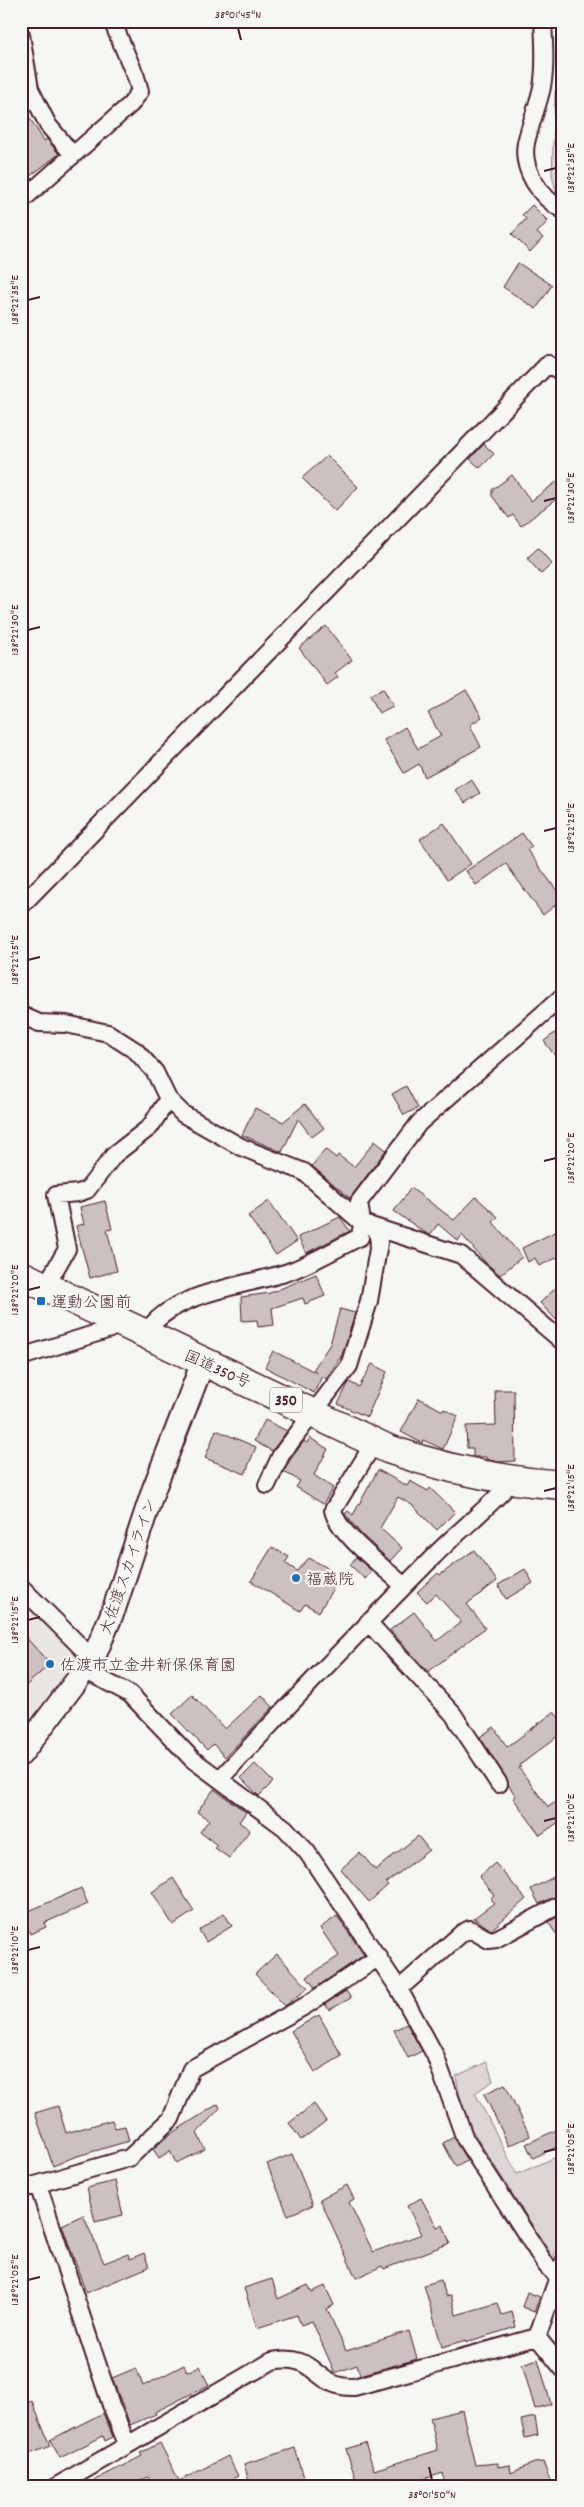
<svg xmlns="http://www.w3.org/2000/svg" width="584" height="2507" viewBox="0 0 584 2507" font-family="Dekko,'Klee One',sans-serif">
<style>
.built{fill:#e9e6e3}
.green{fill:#ddd6d5;stroke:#947a80}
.building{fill:#ccc1c0;stroke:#4a1f2b}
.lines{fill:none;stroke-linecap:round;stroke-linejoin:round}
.street-casing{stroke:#4a1f2b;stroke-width:20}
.secondary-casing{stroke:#4a1f2b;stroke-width:26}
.highway-casing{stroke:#4a1f2b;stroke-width:31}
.street{stroke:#f6f6f2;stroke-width:16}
.secondary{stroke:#f6f6f2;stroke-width:22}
.highway{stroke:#f6f6f2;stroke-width:28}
.ticks{fill:none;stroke:#4a1f2b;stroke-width:2}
.poi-dot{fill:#1f6fb2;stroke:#f6f6f2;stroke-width:2}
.labels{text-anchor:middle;stroke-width:4.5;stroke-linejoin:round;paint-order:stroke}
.shield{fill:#f6f6f2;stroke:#7e6067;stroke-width:1}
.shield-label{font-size:15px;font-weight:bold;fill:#4a1f2b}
.poi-label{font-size:16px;fill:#4a1f2b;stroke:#f6f6f2;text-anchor:start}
.street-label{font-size:16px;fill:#4a1f2b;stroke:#f6f6f2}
.neatline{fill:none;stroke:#4a1f2b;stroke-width:2}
.ticks-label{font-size:12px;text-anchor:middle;fill:#4a1f2b}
</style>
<rect width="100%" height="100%" fill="#f6f6f2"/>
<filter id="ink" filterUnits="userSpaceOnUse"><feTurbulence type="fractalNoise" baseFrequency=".02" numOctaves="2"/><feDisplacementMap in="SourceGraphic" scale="10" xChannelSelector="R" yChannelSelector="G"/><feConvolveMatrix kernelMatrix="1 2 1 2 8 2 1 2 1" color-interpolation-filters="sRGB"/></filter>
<g filter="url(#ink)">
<path class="built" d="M21 1595 84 1656 21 1738Z"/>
<path class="green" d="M563 82V201L558 199 552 175 555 91Z
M487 2062 493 2081 475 2093 517 2174 563 2154V2235L553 2258 463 2116 456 2076Z"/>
<path class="building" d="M21 104 44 141 47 139 59 154 21 183Z
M532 205 548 221 537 233 543 238 530 252 512 234 526 219 522 215Z
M518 263 552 285 536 309 503 287Z
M484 444 494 454 480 468 470 459Z
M327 456 358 487 335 511 302 478Z
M512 475 531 501 563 477V511L555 500 521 526 513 515 509 518 492 496V490Z
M538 548 552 564 541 574 527 558Z
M326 626 352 660 335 673 338 677 327 685 299 648Z
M383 688 393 706 379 713 370 695Z
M466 690 482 717 470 725 481 747 425 777 419 764 404 773 384 740 405 727 418 749 441 736 428 713Z
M471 779 480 793 465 803 455 790Z
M444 823 471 864 447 880 420 839Z
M522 833 532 847 527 850 563 899 543 915 506 864 476 885 466 871Z
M563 1027V1067L544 1041Z
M406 1086 418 1108 404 1115 392 1094Z
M305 1104 324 1128 312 1137 298 1119 282 1152 242 1135 255 1108 283 1122Z
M375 1141 386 1150 350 1198 312 1166 325 1149 336 1158 338 1155 354 1167Z
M411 1188 454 1220 476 1197 498 1217 493 1222 522 1257 500 1275 485 1262 462 1235 458 1241 438 1224 430 1235 424 1232 394 1211Z
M105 1201 112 1229 107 1230 117 1271 90 1278 76 1226 84 1224 80 1207Z
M269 1201 297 1241 276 1255 248 1216Z
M340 1217 350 1231 306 1253 298 1237Z
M563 1228V1255L539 1266 535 1258 528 1262 522 1248Z
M316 1274 325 1296 305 1304 303 1298 272 1308 274 1325 258 1327 257 1320 242 1321 241 1297 270 1293Z
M563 1281V1327L540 1303Z
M340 1309 355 1313 342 1355 326 1379 322 1376 314 1393 265 1367 273 1351 317 1373 313 1370 330 1344Z
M372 1364 387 1372 367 1417 338 1404 349 1382 359 1387Z
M495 1390H514L515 1461 498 1462 486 1459V1457H473V1448H467L466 1426 496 1425Z
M419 1398 443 1411 444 1409 458 1416 443 1449 423 1440 422 1443 401 1432Z
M265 1420 287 1431 272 1451 254 1441Z
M216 1430 256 1447 245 1474 205 1458Z
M310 1438 328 1449 314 1475 333 1488 323 1504 296 1487 300 1481 284 1472 290 1460 304 1441 307 1443Z
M378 1470 407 1486 410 1481 428 1491 430 1488 455 1512 437 1530 412 1505 398 1497 380 1528 402 1548 390 1561 360 1533 345 1514 348 1511 353 1515Z
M272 1547 289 1557 285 1563 297 1571 309 1558 341 1575 319 1612 305 1604 300 1611 251 1581Z
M474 1550 497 1581 467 1604 485 1628 428 1672 390 1630 414 1612 437 1641 461 1622 436 1594 427 1602 417 1592 438 1573 440 1575Z
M356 1557 372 1571 365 1579 350 1565Z
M525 1569 533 1583 506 1599 498 1585Z
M21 1632 50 1664 21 1690Z
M192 1695 225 1729 262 1695 273 1707 225 1757 213 1744 207 1750 172 1714Z
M554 1712 563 1723V1732L520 1765 521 1767 519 1768 548 1807 563 1798V1819L540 1835 513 1798 516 1796 509 1786 507 1779 480 1737 494 1727 507 1747Z
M255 1764 273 1782 259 1796 241 1778Z
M214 1789 246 1812 239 1822 250 1830 229 1858 215 1848 217 1845 200 1832 209 1820 197 1812Z
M418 1836 429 1850 386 1883 388 1885 369 1902 341 1869 360 1852 375 1870Z
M495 1863 526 1899 491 1930 474 1918 494 1903 490 1899 494 1895 479 1877Z
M563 1872V1893L539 1904 531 1889Z
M173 1878 194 1911 173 1925 152 1892Z
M81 1888 88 1904 44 1923 46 1927 30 1934 22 1914Z
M224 1913 232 1926 206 1942 199 1930Z
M563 1914V1944L548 1922Z
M337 1916 364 1955 315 1988 307 1977 339 1956 320 1928Z
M277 1954 308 1988 285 2006 255 1974Z
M346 1991 351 1998 329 2010 325 2004Z
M319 2015 342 2056 315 2072 291 2031Z
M407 2024 422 2051 408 2058 394 2030Z
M505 2084 530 2136 509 2146 484 2094Z
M218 2104 220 2108 197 2133 205 2149 176 2163 170 2151 159 2158 153 2149 169 2135Z
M314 2104 326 2121 301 2140 289 2123Z
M58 2106 66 2133 112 2120 115 2128 125 2126 129 2141 74 2157 53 2166 35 2113Z
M563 2127V2144L533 2158 526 2144Z
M454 2137 467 2161 456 2167 443 2143Z
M292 2154 313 2205 288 2215 267 2164Z
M115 2181 123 2215 95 2222 87 2188Z
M347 2185 354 2199 349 2202 373 2252 422 2234 407 2206 421 2198 437 2227 443 2225 450 2243 384 2269 382 2266 356 2278 320 2199Z
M83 2215 104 2263 128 2254 130 2259 144 2253 149 2267 86 2293 62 2225Z
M272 2279 278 2299 308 2285 312 2292 325 2286 334 2305 327 2309 346 2351 409 2331 417 2359 360 2375 357 2365 335 2373 312 2321 301 2325 297 2315 257 2328 244 2288Z
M441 2280 446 2296 451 2295 456 2315 498 2303 502 2315 512 2312 516 2327 466 2342V2340L442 2347 424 2285Z
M527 2292 540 2297 534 2312 522 2307Z
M538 2359 551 2404 535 2409 522 2364Z
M184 2365 187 2372 199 2366 209 2385 155 2412 156 2414 130 2425 112 2378 136 2368 143 2386Z
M32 2401 50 2446 21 2457V2405Z
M462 2410 475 2465 498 2463V2467L510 2465 511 2473 534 2463 543 2462 552 2486H524L522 2482 486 2486H445L443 2473 402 2486H358L346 2449 365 2443 374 2470 438 2450 430 2418Z
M103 2413 113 2437 105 2441 103 2436 60 2458 50 2440Z
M535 2417 538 2435 525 2438 521 2420Z
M160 2443 179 2481 228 2456 238 2476 218 2486H153L148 2477 131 2486H83L142 2456 140 2453Z
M295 2448 305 2481 286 2486H250L244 2464Z"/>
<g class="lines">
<defs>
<path id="street" d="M543 21C544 42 546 66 542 87 538 106 530 124 526 143 521 169 540 198 563 210
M21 35 30 89 48 125 73 155
M21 201 131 104 140 91 136 77 112 21
M21 906 548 364 563 373
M21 1015 39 1023 66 1024 108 1033 136 1051 155 1072 168 1099 183 1114 241 1147 304 1172 362 1223 461 1255 563 1342
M45 1287 67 1249 56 1195 78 1193 87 1190 114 1155 150 1127 168 1099
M145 1334C172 1291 243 1287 288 1272 313 1263 337 1248 360 1237L362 1223 359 1202 419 1123 563 996
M21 1357 110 1329 117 1321
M374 1443 333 1510C337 1533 386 1569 404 1586
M267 1485 281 1455 349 1366 369 1301 379 1243 377 1230
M21 1587 93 1659
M368 1622 453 1714 499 1784
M86 1671 130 1694 192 1759 285 1828 307 1852 399 1989 435 2055 465 2139 546 2265 558 2278
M220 1779C289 1704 361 1630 433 1557 458 1531 489 1508 512 1481
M399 1989 462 1933 470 1929 489 1940 496 1939 563 1903
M38 2185 111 2405 127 2444
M21 2189 129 2158 171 2119 191 2069 305 2006 379 1957
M537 2337 563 2263
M537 2337 563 2369
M57 2486 272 2361C318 2352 312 2388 354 2387L537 2337"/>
<path id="secondary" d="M21 1754 93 1659 114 1609 153 1491 203 1362"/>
<path id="highway" d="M21 1275 388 1449C445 1469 502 1481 563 1485"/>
</defs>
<use href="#street" class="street-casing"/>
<use href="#secondary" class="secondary-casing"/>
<use href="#highway" class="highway-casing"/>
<use href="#street" class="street"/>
<use href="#secondary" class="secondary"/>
<use href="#highway" class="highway"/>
</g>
</g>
<path class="ticks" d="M238 28 241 40M544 171 556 168M28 300 40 297M544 501 556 498M28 630 40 627M544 831 556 828M28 960 40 957M544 1161 556 1158M28 1290 40 1287M544 1491 556 1488M28 1620 40 1617M544 1821 556 1818M28 1950 40 1947M544 2152 556 2149M28 2280 40 2277M429 2467 432 2480"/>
<g class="poi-dot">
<rect x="36" y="1296" width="10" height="10" rx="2.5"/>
<circle cx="296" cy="1578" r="5"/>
<circle cx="50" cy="1664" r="5"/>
</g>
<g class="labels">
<rect class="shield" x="270" y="1387.5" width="32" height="25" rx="4"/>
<g class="shield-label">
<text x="286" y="1405">350</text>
</g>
<g class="poi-label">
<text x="51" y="1307">運動公園前</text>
<text x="306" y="1584">福蔵院</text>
<text x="60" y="1670">佐渡市立金井新保保育園</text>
</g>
<g class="street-label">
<text transform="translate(218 1368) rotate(24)" y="6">国道350号</text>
<text transform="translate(127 1566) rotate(-71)" y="6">大佐渡スカイライン</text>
</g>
</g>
<rect width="584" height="2507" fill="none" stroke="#f6f6f2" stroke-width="55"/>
<rect x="28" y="28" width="528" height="2452" class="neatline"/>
<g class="ticks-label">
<text x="238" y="18">38°01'45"N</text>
<text transform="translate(570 168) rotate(-90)" y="4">138°22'35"E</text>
<text transform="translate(14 300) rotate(-90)" y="4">138°22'35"E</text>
<text transform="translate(570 498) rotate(-90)" y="4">138°22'30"E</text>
<text transform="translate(14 630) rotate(-90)" y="4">138°22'30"E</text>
<text transform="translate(570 828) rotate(-90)" y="4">138°22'25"E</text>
<text transform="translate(14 960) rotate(-90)" y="4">138°22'25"E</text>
<text transform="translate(570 1158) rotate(-90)" y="4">138°22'20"E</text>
<text transform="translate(14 1290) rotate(-90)" y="4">138°22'20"E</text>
<text transform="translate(570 1488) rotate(-90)" y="4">138°22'15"E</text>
<text transform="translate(14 1620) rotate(-90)" y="4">138°22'15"E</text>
<text transform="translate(570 1818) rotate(-90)" y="4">138°22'10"E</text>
<text transform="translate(14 1950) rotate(-90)" y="4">138°22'10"E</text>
<text transform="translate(570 2149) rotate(-90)" y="4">138°22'05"E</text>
<text transform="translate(14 2280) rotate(-90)" y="4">138°22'05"E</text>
<text x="432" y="2498">38°01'50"N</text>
</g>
</svg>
